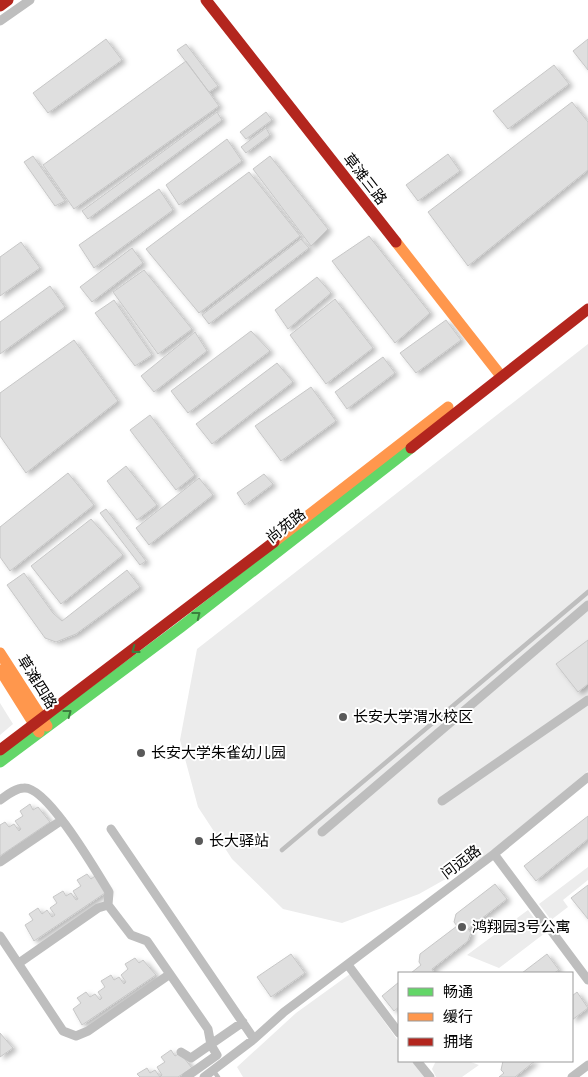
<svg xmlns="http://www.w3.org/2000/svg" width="588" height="1077" viewBox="0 0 588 1077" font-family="'Noto Sans','Noto Sans SC',sans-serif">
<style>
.green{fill:#ececec}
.building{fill:#dfdfdf;stroke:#c7c7c7;filter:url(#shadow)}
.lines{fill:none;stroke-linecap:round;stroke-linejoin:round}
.lane{stroke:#bebebe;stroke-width:4.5}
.street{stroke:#bebebe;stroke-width:9}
.fast{stroke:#63d668;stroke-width:11}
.slow{stroke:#ff974d;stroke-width:11}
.jam{stroke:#b3261e;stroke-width:11}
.oneway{stroke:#3b803e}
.poi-dot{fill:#595959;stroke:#fff;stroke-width:2}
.labels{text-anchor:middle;stroke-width:4;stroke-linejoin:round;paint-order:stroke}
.street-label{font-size:15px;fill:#000;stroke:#fff}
.poi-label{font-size:15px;fill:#000;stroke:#fff;text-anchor:start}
</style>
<defs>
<filter id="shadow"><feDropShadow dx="4" dy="2.5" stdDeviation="2.5" flood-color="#0004"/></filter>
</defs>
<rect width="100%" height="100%" fill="#fff"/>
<path class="green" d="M588 344V771L483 858 419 894 342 923 283 909 232 859 198 807 180 740 197 649Z
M0 703 13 724 0 735Z
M588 867V880L563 900 568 907 551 920 539 904Z
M528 910 545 933 499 968 467 955Z
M350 974 399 1042V1061H413L425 1077H243L237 1067 296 1013Z
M436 1061H468L479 1065 462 1077H436L432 1069Z"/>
<path class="building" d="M106 39 122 60 48 113 33 93Z
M588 39V70L573 51Z
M186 44 218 86 209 92 177 50Z
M186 61 219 106 74 209 43 165Z
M554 65 569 84 508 129 493 111Z
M572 102 588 122V170L468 266 428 212Z
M217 112 222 120 88 219 82 211Z
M266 112 272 120 246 139 240 132Z
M266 128 270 135 246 153 241 147Z
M227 139 242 161 179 205 166 185Z
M448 154 460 171 418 201 406 185Z
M33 156 65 201 55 206 24 162Z
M270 156 328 229 311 246 253 169Z
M249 172 300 236 199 313 146 249Z
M159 189 173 210 94 268 79 245Z
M369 236 430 313 395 343 332 261Z
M301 239 309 248 209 324 202 315Z
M21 242 40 268 0 296V257Z
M132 248 143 263 92 302 80 287Z
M144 270 192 329 158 354 113 292Z
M317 277 331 293 288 329 275 310Z
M50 286 65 307 0 354V322Z
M335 299 373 348 326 384 290 335Z
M114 300 152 355 135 366 95 313Z
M446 320 461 340 416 373 400 353Z
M251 331 270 351 188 413 171 391Z
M195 332 207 351 154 392 141 376Z
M74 340 118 401 26 473 0 436V393Z
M383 357 395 373 347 409 335 392Z
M277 363 293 382 212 444 196 424Z
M311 387 336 421 281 461 255 426Z
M150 415 195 475 176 490 130 430Z
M126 466 157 505 137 520 107 481Z
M68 473 94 505 10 571 0 557V527Z
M264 474 273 484 245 505 237 493Z
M199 478 213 495 149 545 136 528Z
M106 509 146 561 140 565 100 513Z
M91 519 123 555 61 604 31 566Z
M127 570 140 587 76 634 56 642 45 638 7 585 24 573 53 613 62 621Z
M588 640V684L578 692 556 664Z
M30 804 33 810 38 807 50 822 0 856V825L5 822 9 827 14 824 19 831 21 829 15 821 23 816 20 811Z
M588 816V839L536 881 524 866Z
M87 874 91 879 95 876 108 891 34 941 25 925 33 920 29 914 38 908 42 914 47 910 52 917 55 915 50 908 57 903 53 897 63 891 66 896 71 893 76 900 78 899 73 891 81 886 77 880Z
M495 884 507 899 468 929 471 933 468 941 432 969 434 973H411L421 965 419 962 420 954 457 926 454 922 456 914Z
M588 885V919L571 898Z
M291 954 305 973 271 997 257 977Z
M547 954 559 970 554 973H522Z
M135 958 139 963 143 960 156 975 82 1025 73 1009 81 1003 77 998 86 992 90 997 95 994 100 1000 102 998 98 992 105 987 101 981 111 975 114 980 119 977 124 984 126 982 121 975 128 969 125 964Z
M399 982V1007L394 1011 382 996Z
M577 992 588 1008 572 1020V996Z
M0 1033 13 1048 0 1057Z
M171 1050 175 1056 180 1053 192 1068 178 1077H140L137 1074 147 1068 150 1073 155 1070 160 1077 162 1075 157 1067 165 1062 161 1057Z
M503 1061H535L515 1077H499L504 1073 501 1070Z"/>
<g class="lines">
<path class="lane" d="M282 850 588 592
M213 1070 218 1077"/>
<path class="street" d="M0 21 30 0
M0 800C7 795 16 788 24 788 47 786 96 871 109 892L108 905 131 935 147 941 208 1029 211 1045 217 1055 186 1077
M442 801 588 700
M111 829 254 1039
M322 832 588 605
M494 854 588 980
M0 862 62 820
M0 936 63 1031 76 1036 88 1031 170 974
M19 963 98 908 108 905
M348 965 399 1033
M181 1052 191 1058 243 1022
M417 1061 430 1077
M204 1077 254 1039 284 1012 494 854 588 777
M572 1077 588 1065"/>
<path class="fast" d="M0 762 181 627 411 448"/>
<path class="slow" d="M396 242 501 376
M274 542 448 407
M0 653 47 726
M0 670 39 732"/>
<path class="jam" d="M206 0 396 242
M0 6 8 0
M411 448 588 309
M0 750 274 542"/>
</g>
<defs><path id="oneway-chevron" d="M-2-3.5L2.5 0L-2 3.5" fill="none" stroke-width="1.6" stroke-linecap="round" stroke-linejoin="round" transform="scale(1.25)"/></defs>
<g class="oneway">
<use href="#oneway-chevron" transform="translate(197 615) rotate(-38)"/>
<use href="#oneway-chevron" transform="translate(135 650) rotate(143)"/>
<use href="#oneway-chevron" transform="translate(68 713) rotate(-37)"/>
</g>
<g class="poi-dot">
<circle cx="343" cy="717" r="5"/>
<circle cx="141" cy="753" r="5"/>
<circle cx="199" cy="841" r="5"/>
<circle cx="462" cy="927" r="5"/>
</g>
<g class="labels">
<g class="street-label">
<text transform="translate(365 179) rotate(52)" y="5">草滩三路</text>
<text transform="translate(286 526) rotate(-38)" y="5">尚苑路</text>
<text transform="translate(37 682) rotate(58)" y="5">草滩四路</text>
<text transform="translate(461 862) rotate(-37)" y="5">问远路</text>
</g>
<g class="poi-label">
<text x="353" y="722">长安大学渭水校区</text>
<text x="151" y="758">长安大学朱雀幼儿园</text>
<text x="209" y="846">长大驿站</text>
<text x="472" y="932">鸿翔园3号公寓</text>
</g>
</g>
<rect x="398" y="972" width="175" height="90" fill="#ffffff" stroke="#999999"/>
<rect x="408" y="988" width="25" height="8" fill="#63d668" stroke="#999999"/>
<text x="443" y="997" font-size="15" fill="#000000">畅通</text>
<rect x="408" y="1013" width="25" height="8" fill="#ff974d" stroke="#999999"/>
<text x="443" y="1022" font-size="15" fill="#000000">缓行</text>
<rect x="408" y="1038" width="25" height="8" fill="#b3261e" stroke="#999999"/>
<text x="443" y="1047" font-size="15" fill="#000000">拥堵</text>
</svg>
